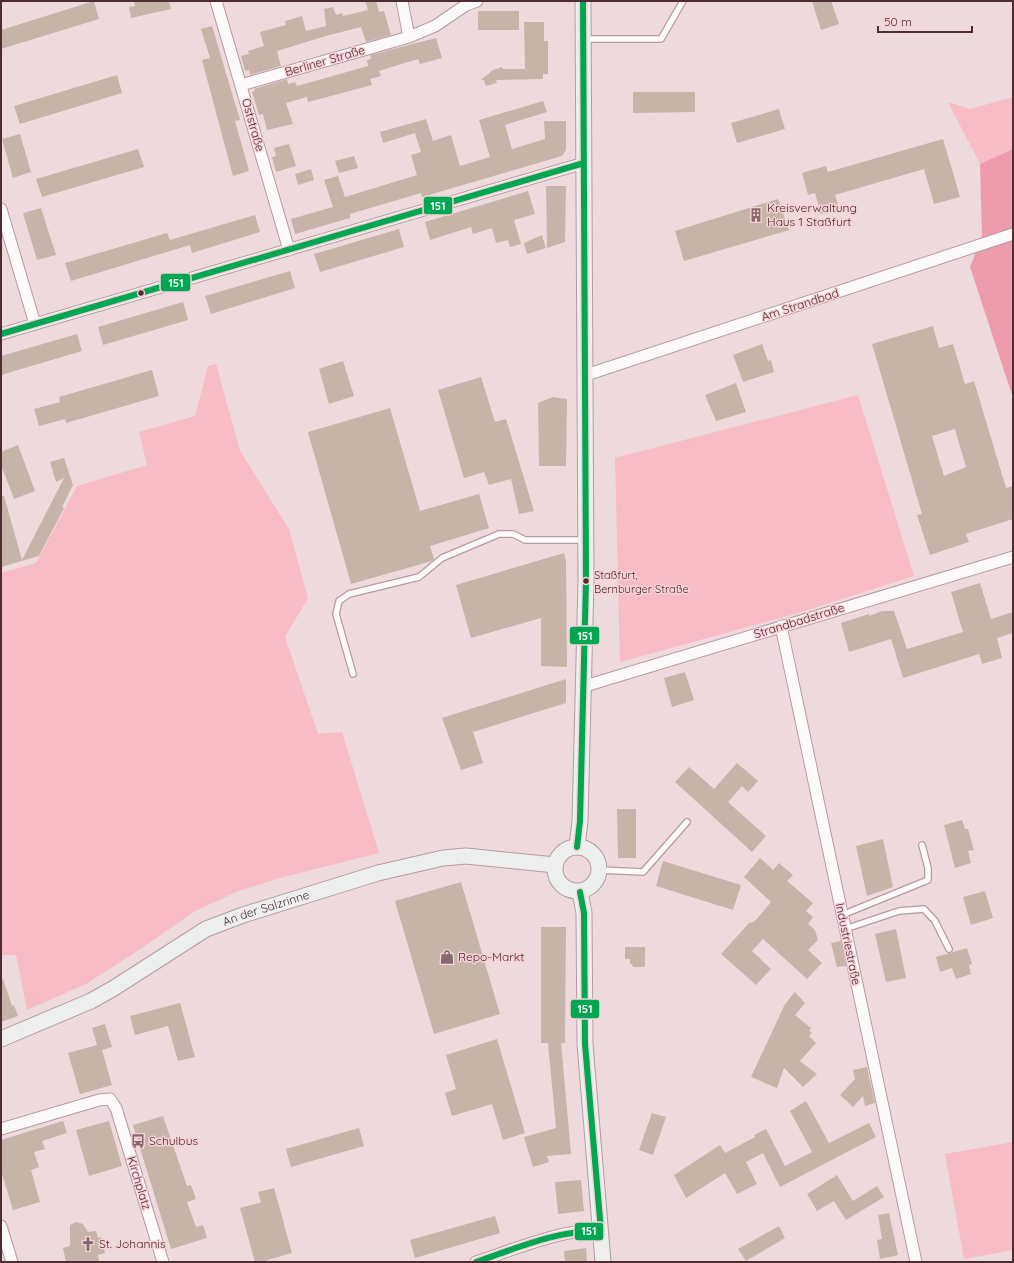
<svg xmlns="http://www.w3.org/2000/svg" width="1014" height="1263" viewBox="0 0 1014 1263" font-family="Quicksand,sans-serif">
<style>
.green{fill:#f7bcc5}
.forest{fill:#ee9cad}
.building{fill:#c7b4a8;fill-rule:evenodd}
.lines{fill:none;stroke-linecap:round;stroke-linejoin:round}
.lane-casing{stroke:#b49ca0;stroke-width:8}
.street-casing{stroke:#b49ca0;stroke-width:13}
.secondary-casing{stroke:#b49ca0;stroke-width:17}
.lane{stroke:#fcf9fa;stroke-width:5.5}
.street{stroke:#fcf9fa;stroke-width:11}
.secondary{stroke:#edeeee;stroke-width:15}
.bus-1-casing{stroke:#f6d2d6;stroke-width:9}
.bus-1{stroke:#00a651;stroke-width:6}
.bus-dot{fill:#4e2c32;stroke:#f6d2d6;stroke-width:1.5}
.labels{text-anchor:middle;stroke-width:3;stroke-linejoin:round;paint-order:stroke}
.bus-label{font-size:11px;fill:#4e2c32;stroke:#f6d2d6;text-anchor:start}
.street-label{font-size:12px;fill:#4e2c32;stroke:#f6d2d6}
.poi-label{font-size:12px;fill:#4e2c32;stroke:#f6d2d6;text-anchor:start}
.line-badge{stroke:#f6d2d6;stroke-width:1.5}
.badge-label{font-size:11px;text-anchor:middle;font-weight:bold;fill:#fff}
</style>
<rect width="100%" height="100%" fill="#eedadc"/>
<path class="green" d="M1013 97V149L980 164 948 102 970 109Z
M216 364 240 451 289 529 308 598 285 637 318 734 342 732 379 853 280 878 239 891 195 911 142 948 86 984 27 1010 16 955H1V573L36 563 77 486 147 465 139 432 195 416 208 366Z
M858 395 914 576 795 614 620 662 615 458Z
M1013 1142V1250L964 1259 945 1154Z"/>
<path class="forest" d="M1013 149V398L970 267 982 237 980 164Z"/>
<path class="building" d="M94 1 99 19 1 49V30Z
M134 1H169L171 9 131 18 129 7 135 6Z
M365 1H376L379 12 384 11 391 35 366 42 361 27 326 36 277 51 281 66 250 75 249 70 245 71 241 56 249 54 248 51 264 46 260 32 286 25 285 21 302 16 306 31 326 26 324 9 333 7 336 15 342 13 343 16 368 10Z
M812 1H831L839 24 821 30Z
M478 11H519V30H478Z
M524 22H544V41H548V74H543V79L496 80 497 83 486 86 484 80H481L493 70 502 67 503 69H525Z
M212 26 240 120 235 121 249 171 233 176 202 60 210 58 201 29Z
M436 38 442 58 420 64 418 59 379 71 381 76 370 79 372 85 342 93 308 102 307 97 286 103 293 124 267 130 263 114 259 115 252 92 255 91 254 89 287 79 288 84 295 82 297 86 368 66 367 60 371 59 370 55Z
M117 75 122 93 20 124 14 106Z
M633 92H695V112L633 113Z
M543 101 547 112 505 125 512 149 545 139 544 121H566V150L562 156 422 197 421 193 350 214V218L295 234 291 219 333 207 324 180 338 176 345 197 417 175 411 155 421 152 415 133 383 143 380 132 426 119 433 141 451 135 460 166 490 157 479 120Z
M779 109 785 129 737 143 731 123Z
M20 134 31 172 13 178 2 139Z
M943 139 960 197 934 204 924 169 835 195 839 208 821 214 815 193 808 195 802 173 826 166 828 172Z
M289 144 296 166 276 172 272 157 276 156 274 148Z
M138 149 144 167 42 197 36 179Z
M354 156 358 168 339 173 335 161Z
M311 169 314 180 298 185 295 174Z
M546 186H566L565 242 547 248Z
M528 191 535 214 514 220 521 244 510 247 508 240 496 243 492 228 473 234 471 227 430 240 425 222Z
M778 199 789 230 684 261 675 231Z
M41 208 56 255 37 260 23 213Z
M255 215 260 232 192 253 190 245 71 281 65 263 167 233 170 240Z
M399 229 404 247 320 272 314 254Z
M542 235 546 248 527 254 524 243Z
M290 271 295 288 211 314 205 296Z
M183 302 188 320 103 345 98 327Z
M933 326 939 348 953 344 965 384 974 381 1006 488 1013 486V519L966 534 969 542 930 555 917 515 922 514 872 344ZM955 429 966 467 944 476 932 436Z
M77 334 82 351 1 375V356Z
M762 344 768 361 771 360 774 372 743 382 733 355Z
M343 361 354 396 329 404 319 369Z
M152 370 159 396 66 423 65 419 39 426 34 409 60 402 59 397Z
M481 377 495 422 506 419 534 511 519 514 511 479 489 485 484 472 464 478 438 390Z
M736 383 746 412 716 421 705 395Z
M553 397 567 399 566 466H539L538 403Z
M390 408 420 511 479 494 489 528 430 546 434 559 432 561 351 584 308 432Z
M18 445 35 491 14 499 1 465V452Z
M64 458 73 485 62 507 64 508 39 556 1 567V496H4L22 560 64 478 56 482 50 462Z
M564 553 566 561 567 667 541 666V618L471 638 456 585Z
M980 583 991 619 1013 612V633L997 638 1002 658 982 664 979 654 903 678 891 639 849 652 841 623 869 614V616L882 611H894L907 649 963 632 951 592Z
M685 672 694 700 672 707 664 678Z
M566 679V703L473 732 483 763 461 770 442 718Z
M737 763 758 781 748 792 742 786 728 802 766 836 752 852 675 782 689 767 714 789Z
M617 809H636V858H618Z
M962 820 965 829H968L974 850 968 851 971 863 955 868 944 825Z
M883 839 893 887 867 896 856 846Z
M760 858 773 870 779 863 793 875 787 881 813 903 806 911 813 917 808 924 815 930 818 940 808 950 822 963 807 979 763 939 752 951 771 969 756 985 721 954 750 922 751 923 756 920 771 902 744 877Z
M663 861 741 885 733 910 656 886Z
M461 882 500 1014 434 1034 395 901Z
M985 891 993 918 971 925 963 897Z
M541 927H566L565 1043H561L571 1154 547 1156 549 1162 533 1167 524 1137 556 1128 548 1043H541Z
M896 929 906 978 886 982 875 934Z
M841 941 846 966 837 967 831 943Z
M625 947H645V967H633L632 964H630V959H625Z
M967 948 972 964 969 965 971 974 956 979 952 968 940 972 936 957Z
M1 979H3L12 1006 14 1005 18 1016 1 1022Z
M795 992 805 1003 795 1015 811 1028 809 1031 812 1033 809 1036 816 1043 800 1061 817 1074 803 1087 784 1068 777 1088 751 1077 785 1004Z
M180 1003 195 1057 178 1061 168 1026 135 1035 130 1016Z
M105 1024 112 1047 102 1050 112 1085 80 1094 68 1053 97 1045 92 1028Z
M497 1039 525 1133 503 1140 492 1104 452 1116 445 1093 456 1089 446 1055Z
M867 1067 875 1103 865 1106 863 1096 853 1107 840 1095 855 1079 853 1070Z
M806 1101 829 1143 869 1123 876 1137 780 1187 763 1153 746 1162 757 1184 737 1194 725 1173 686 1198 674 1175 720 1145 725 1153 755 1137 754 1135 766 1129 785 1166 812 1152 790 1111Z
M652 1113 666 1117 653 1155 639 1150Z
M163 1116 187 1186 191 1185 196 1199 187 1202 196 1227 203 1225 207 1238 171 1249 133 1125Z
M63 1121 67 1133 42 1141 45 1149 34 1152 39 1167 31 1170 40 1202 13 1210 1 1171V1140Z
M109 1121 122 1166 89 1176 76 1130Z
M359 1128 364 1146 291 1167 286 1149Z
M837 1175 853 1201 877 1186 884 1197 846 1220 834 1201 817 1211 807 1194Z
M581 1180 584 1211 558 1214 555 1182Z
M274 1188 292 1253 267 1260V1262H255L240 1208 259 1203 261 1202 258 1192Z
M889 1213 898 1255 880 1259 877 1240 882 1239 878 1215Z
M495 1216 500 1233 415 1258 410 1240Z
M76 1222 83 1224 88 1232 96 1231 98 1238 101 1237 105 1253 98 1255 99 1262H66L63 1248 70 1246V1225Z
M779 1226 785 1238 746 1261 738 1249Z
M586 1248 587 1262H565L564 1251Z"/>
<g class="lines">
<defs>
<path id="lane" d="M585 39H661L683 1
M353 674 336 614 339 601 349 594 419 577 442 558 499 534H513L525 540H584
M600 870 643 872 687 822
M842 915 928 880V868L922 845
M845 929 899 911 924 909 935 921 949 949"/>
<path id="street" d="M216 1 289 250
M402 1 409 37
M241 85 409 37 435 26 466 5 477 1
M1 209 35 324
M1 334 584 163
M586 375 1013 234
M781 626 916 1262
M585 686 1013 557
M1 1129 99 1100 110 1099 116 1108 163 1262
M1 1226 12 1262
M476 1262C510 1251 566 1227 601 1231"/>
<g id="secondary">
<circle cx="577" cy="869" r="22"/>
<path d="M577 847 580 821 586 580 583 1"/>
<path d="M580 892 584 913 585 1044 603 1262"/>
<path id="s1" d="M1 1039 91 1001 114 988 206 929 243 915 378 873 443 858 466 856 555 865"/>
</g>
</defs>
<use href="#lane" class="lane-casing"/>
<use href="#street" class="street-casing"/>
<use href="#secondary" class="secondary-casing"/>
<use href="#lane" class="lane"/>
<use href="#street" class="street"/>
<use href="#secondary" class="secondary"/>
<defs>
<path id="bus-1" d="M1 334 584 163
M577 847 580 821 586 580 583 1
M476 1262C517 1248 557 1230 601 1231L585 1044 584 913 580 892"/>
</defs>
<use href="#bus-1" class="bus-1-casing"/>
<use href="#bus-1" class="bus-1"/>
</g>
<defs>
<symbol id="building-bare" viewBox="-9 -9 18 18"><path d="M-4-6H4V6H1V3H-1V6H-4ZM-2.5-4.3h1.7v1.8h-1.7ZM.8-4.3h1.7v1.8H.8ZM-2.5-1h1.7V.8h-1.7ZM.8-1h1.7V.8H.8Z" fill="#86696e" stroke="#f6d2d6" stroke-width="2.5" paint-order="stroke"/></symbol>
<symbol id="shop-bare" viewBox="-9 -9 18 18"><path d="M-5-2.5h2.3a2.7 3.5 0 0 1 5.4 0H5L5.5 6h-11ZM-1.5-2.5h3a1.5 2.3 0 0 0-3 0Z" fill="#86696e" stroke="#f6d2d6" stroke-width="2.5" paint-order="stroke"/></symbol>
<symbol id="bus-bare" viewBox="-9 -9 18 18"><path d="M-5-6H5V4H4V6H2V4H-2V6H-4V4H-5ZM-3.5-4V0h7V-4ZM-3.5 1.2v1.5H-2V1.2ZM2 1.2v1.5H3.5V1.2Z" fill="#86696e" stroke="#f6d2d6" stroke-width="2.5" paint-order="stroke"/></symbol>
<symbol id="church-bare" viewBox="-9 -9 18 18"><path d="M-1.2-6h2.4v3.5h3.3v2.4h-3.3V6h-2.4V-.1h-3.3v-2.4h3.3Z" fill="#86696e" stroke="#f6d2d6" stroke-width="2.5" paint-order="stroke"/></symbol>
</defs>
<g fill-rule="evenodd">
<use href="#building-bare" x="746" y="205" width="20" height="20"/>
<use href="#shop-bare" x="437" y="947" width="20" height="20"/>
<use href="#bus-bare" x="128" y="1131" width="20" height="20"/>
<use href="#church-bare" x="78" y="1234" width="20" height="20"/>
</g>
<g class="bus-dot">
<circle cx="141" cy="293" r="3.5"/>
<circle cx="586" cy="581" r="3.5"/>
</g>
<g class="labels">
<g class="bus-label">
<text x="594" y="579">Staßfurt,<tspan x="594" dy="14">Bernburger Straße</tspan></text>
</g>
<g class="street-label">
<text transform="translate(325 61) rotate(-16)" y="4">Berliner Straße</text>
<text transform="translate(253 125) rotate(74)" y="4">Oststraße</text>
<text transform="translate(800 305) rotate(-18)" y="4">Am Strandbad</text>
<text transform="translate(799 621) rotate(-17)" y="4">Strandbadstraße</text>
<text dy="4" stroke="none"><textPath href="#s1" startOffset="297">An der Salzrinne</textPath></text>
<text transform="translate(848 944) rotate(78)" y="4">Industriestraße</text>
<text transform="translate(139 1183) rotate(73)" y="4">Kirchplatz</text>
</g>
<g class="poi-label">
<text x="767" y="212">Kreisverwaltung<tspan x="767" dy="14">Haus 1 Staßfurt</tspan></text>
<text x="458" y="961">Repo-Markt</text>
<text x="149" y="1145">Schulbus</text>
<text x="99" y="1248">St. Johannis</text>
</g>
</g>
<g class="line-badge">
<rect x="423" y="196" width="30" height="19" rx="4" fill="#00a651"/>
<rect x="160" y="273" width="31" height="19" rx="4" fill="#00a651"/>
<rect x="569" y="626" width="31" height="19" rx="4" fill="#00a651"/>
<rect x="570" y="999" width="30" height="20" rx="4" fill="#00a651"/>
<rect x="574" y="1222" width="30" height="19" rx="4" fill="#00a651"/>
</g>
<g class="badge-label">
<text x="438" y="210">151</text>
<text x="176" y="287">151</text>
<text x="585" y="640">151</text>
<text x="585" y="1013">151</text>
<text x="589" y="1235">151</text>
</g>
<rect width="1014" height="1263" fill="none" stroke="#4e2c32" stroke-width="4"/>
<path d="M878 26v6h94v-6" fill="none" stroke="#4e2c32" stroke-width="2"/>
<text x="884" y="26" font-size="12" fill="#4e2c32" stroke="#f6d2d6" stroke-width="3" paint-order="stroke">50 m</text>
</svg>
